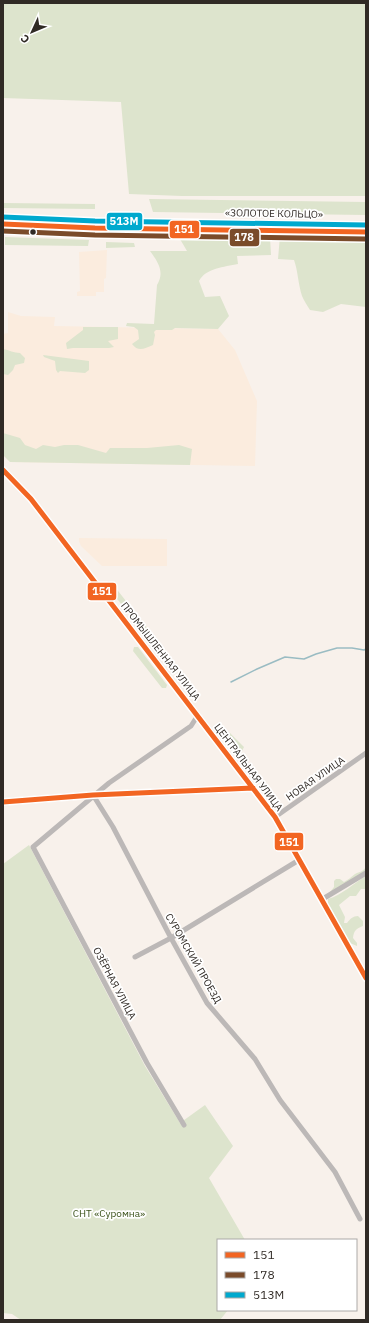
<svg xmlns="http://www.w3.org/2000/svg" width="369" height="1323" viewBox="0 0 369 1323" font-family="'IBM Plex Sans',sans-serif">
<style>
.built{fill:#fbecde}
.green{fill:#dde4cd}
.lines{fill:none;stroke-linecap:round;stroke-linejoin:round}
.stream{stroke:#9abcc3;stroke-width:1.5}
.street{stroke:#bcb8b7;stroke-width:5}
.secondary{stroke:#b1adac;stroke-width:7}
.highway{stroke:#bbb6b4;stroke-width:9}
.bus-1-casing{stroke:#fff;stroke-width:8}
.bus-2-casing{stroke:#fff;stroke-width:8}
.bus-3-casing{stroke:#fff;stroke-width:8}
.bus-1{stroke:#f26522;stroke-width:5}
.bus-2{stroke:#7a4b2a;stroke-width:5}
.bus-3{stroke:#00a9ce;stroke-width:5}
.bus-dot{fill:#302a25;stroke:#fff;stroke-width:1.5}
.labels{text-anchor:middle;stroke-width:3.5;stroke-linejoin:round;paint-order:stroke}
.street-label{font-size:10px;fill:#302a25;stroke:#fff}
.park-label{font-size:10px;fill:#385017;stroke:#fff}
.line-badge{stroke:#fff;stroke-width:1.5}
.badge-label{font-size:11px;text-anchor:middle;font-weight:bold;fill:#fff}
</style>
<rect width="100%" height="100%" fill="#f8f1eb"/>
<path class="built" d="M107 250 106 278 104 279V292H96V296H77V292L80 291 79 252Z
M8 312 21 316 55 317 54 326 218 329 235 350 257 401 255 466 10 462 3 455V334L8 333Z
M79 538 167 539V566H102L81 546 79 541Z"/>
<path class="green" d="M3 3H366V196H182L129 194 121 102 3 98Z
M149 199 366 202V215L153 212Z
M3 203 95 204V209L3 208Z
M177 234 270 237 271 255 237 256 238 264C224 267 206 268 199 281L205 297 220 296 229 316 218 329 175 328 172 330H156L154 332 155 335 153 345C144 349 138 352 132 344L139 339 138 330 134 327 126 326 127 323 154 324 157 285C165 272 158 262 150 251H187Z
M280 236 366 238V307L341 304 323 312 310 310C307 305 304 301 302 296 298 284 298 271 294 260L278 259Z
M5 237 89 240 88 246 5 245Z
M106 242 134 243 135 247 106 248Z
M83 327H118V339L108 341 114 347 109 348H73L67 349 66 343 83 330Z
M3 349C9 350 14 353 20 353L25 358 24 363 15 365 13 370 8 375 3 374Z
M43 355 89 361V370L85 373 60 371 58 373 56 370 55 361 44 357Z
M3 433 20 438 25 445 36 449 43 445 55 447 64 445H78L106 453 110 448H147L179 445 192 449 190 465 10 462 3 455Z
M108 581 111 582 148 629 149 632 147 635 142 630 106 585Z
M134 647H138L167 685 166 688H162L133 651Z
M159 649 163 651 172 663 171 666 168 665 158 652Z
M230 733 244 747 241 753 238 752 227 737Z
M29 845 145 1066 180 1123 205 1105 233 1146 209 1178 245 1240H218V1310H228L220 1320H21L12 1314 3 1313V864Z
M366 867V871L330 894V892L334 887V881L336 879H340L344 882C348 880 351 877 355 874 361 871 361 873 366 867Z
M366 876V889H361L356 896H350L339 905 345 917 344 923H347C350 919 353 916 358 916L363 921V926C356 929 354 930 353 938L357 943V946L350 943 328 906V899C342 895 354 883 366 876Z"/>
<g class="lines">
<path class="stream" d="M231 682 257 669 285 657 304 659 316 654 337 648H352L364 650 366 649"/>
<path class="street" d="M253 788 275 817 366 978
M93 795 113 827 171 938 207 1003 255 1059 280 1100 335 1172 360 1219
M275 817 366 753
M321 900 366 873
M135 957 171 938 299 860
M184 1125 147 1063 33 847 109 783 191 726 198 715"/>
<path class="secondary" d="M3 470 31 499 253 788
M3 802 93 795 253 788"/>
<path class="highway" d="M3 224 95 228 366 232"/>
<defs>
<path id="bus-1" d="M3 224 95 228 366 232
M3 470 31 499 275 817 366 978
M3 802 93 795 253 788"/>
<path id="bus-2" d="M3 231 95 235 366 239"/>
<path id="bus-3" d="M3 217 95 221 366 225"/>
</defs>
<use href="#bus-1" class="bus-1-casing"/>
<use href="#bus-2" class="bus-2-casing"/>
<use href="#bus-3" class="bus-3-casing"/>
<use href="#bus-1" class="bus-1"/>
<use href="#bus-2" class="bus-2"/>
<use href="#bus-3" class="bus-3"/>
</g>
<circle class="bus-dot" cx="33" cy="232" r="3.5"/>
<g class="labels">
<g class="street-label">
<text transform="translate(274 213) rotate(1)" y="4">«ЗОЛОТОЕ КОЛЬЦО»</text>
<text transform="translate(161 651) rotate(52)" y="4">ПРОМЫШЛЕННАЯ УЛИЦА</text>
<text transform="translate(249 767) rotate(53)" y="4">ЦЕНТРАЛЬНАЯ УЛИЦА</text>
<text transform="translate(315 778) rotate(-35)" y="4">НОВАЯ УЛИЦА</text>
<text transform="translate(194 958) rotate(60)" y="4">СУРОМСКИЙ ПРОЕЗД</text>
<text transform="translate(115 983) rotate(62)" y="4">ОЗЁРНАЯ УЛИЦА</text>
</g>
<g class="park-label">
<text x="109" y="1217">СНТ «Суромна»</text>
</g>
</g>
<g class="line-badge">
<rect x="106" y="212" width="37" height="19" rx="4" fill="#00a9ce"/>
<rect x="169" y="220" width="31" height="19" rx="4" fill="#f26522"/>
<rect x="229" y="228" width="31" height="19" rx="4" fill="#7a4b2a"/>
<rect x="87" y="582" width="30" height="19" rx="4" fill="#f26522"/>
<rect x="274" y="832" width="30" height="19" rx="4" fill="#f26522"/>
</g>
<g class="badge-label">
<text x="124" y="225">513М</text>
<text x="184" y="233">151</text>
<text x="244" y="241">178</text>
<text x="102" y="595">151</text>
<text x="289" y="846">151</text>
</g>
<rect width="369" height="1323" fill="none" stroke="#302a25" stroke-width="8"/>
<rect x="217" y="1239" width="140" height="72" fill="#ffffff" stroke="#acaaa8"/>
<rect x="225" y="1252" width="20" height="6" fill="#f26522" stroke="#acaaa8"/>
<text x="253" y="1259" font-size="12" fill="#302a25">151</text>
<rect x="225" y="1272" width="20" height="6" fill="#7a4b2a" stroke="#acaaa8"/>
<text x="253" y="1279" font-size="12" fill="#302a25">178</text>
<rect x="225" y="1292" width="20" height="6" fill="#00a9ce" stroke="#acaaa8"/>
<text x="253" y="1299" font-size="12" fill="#302a25">513М</text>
<g transform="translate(32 32) rotate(226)" stroke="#ffffff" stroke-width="3" paint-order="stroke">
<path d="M0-3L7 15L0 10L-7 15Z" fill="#302a25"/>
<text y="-6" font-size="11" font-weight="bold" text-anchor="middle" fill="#302a25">С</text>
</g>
</svg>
